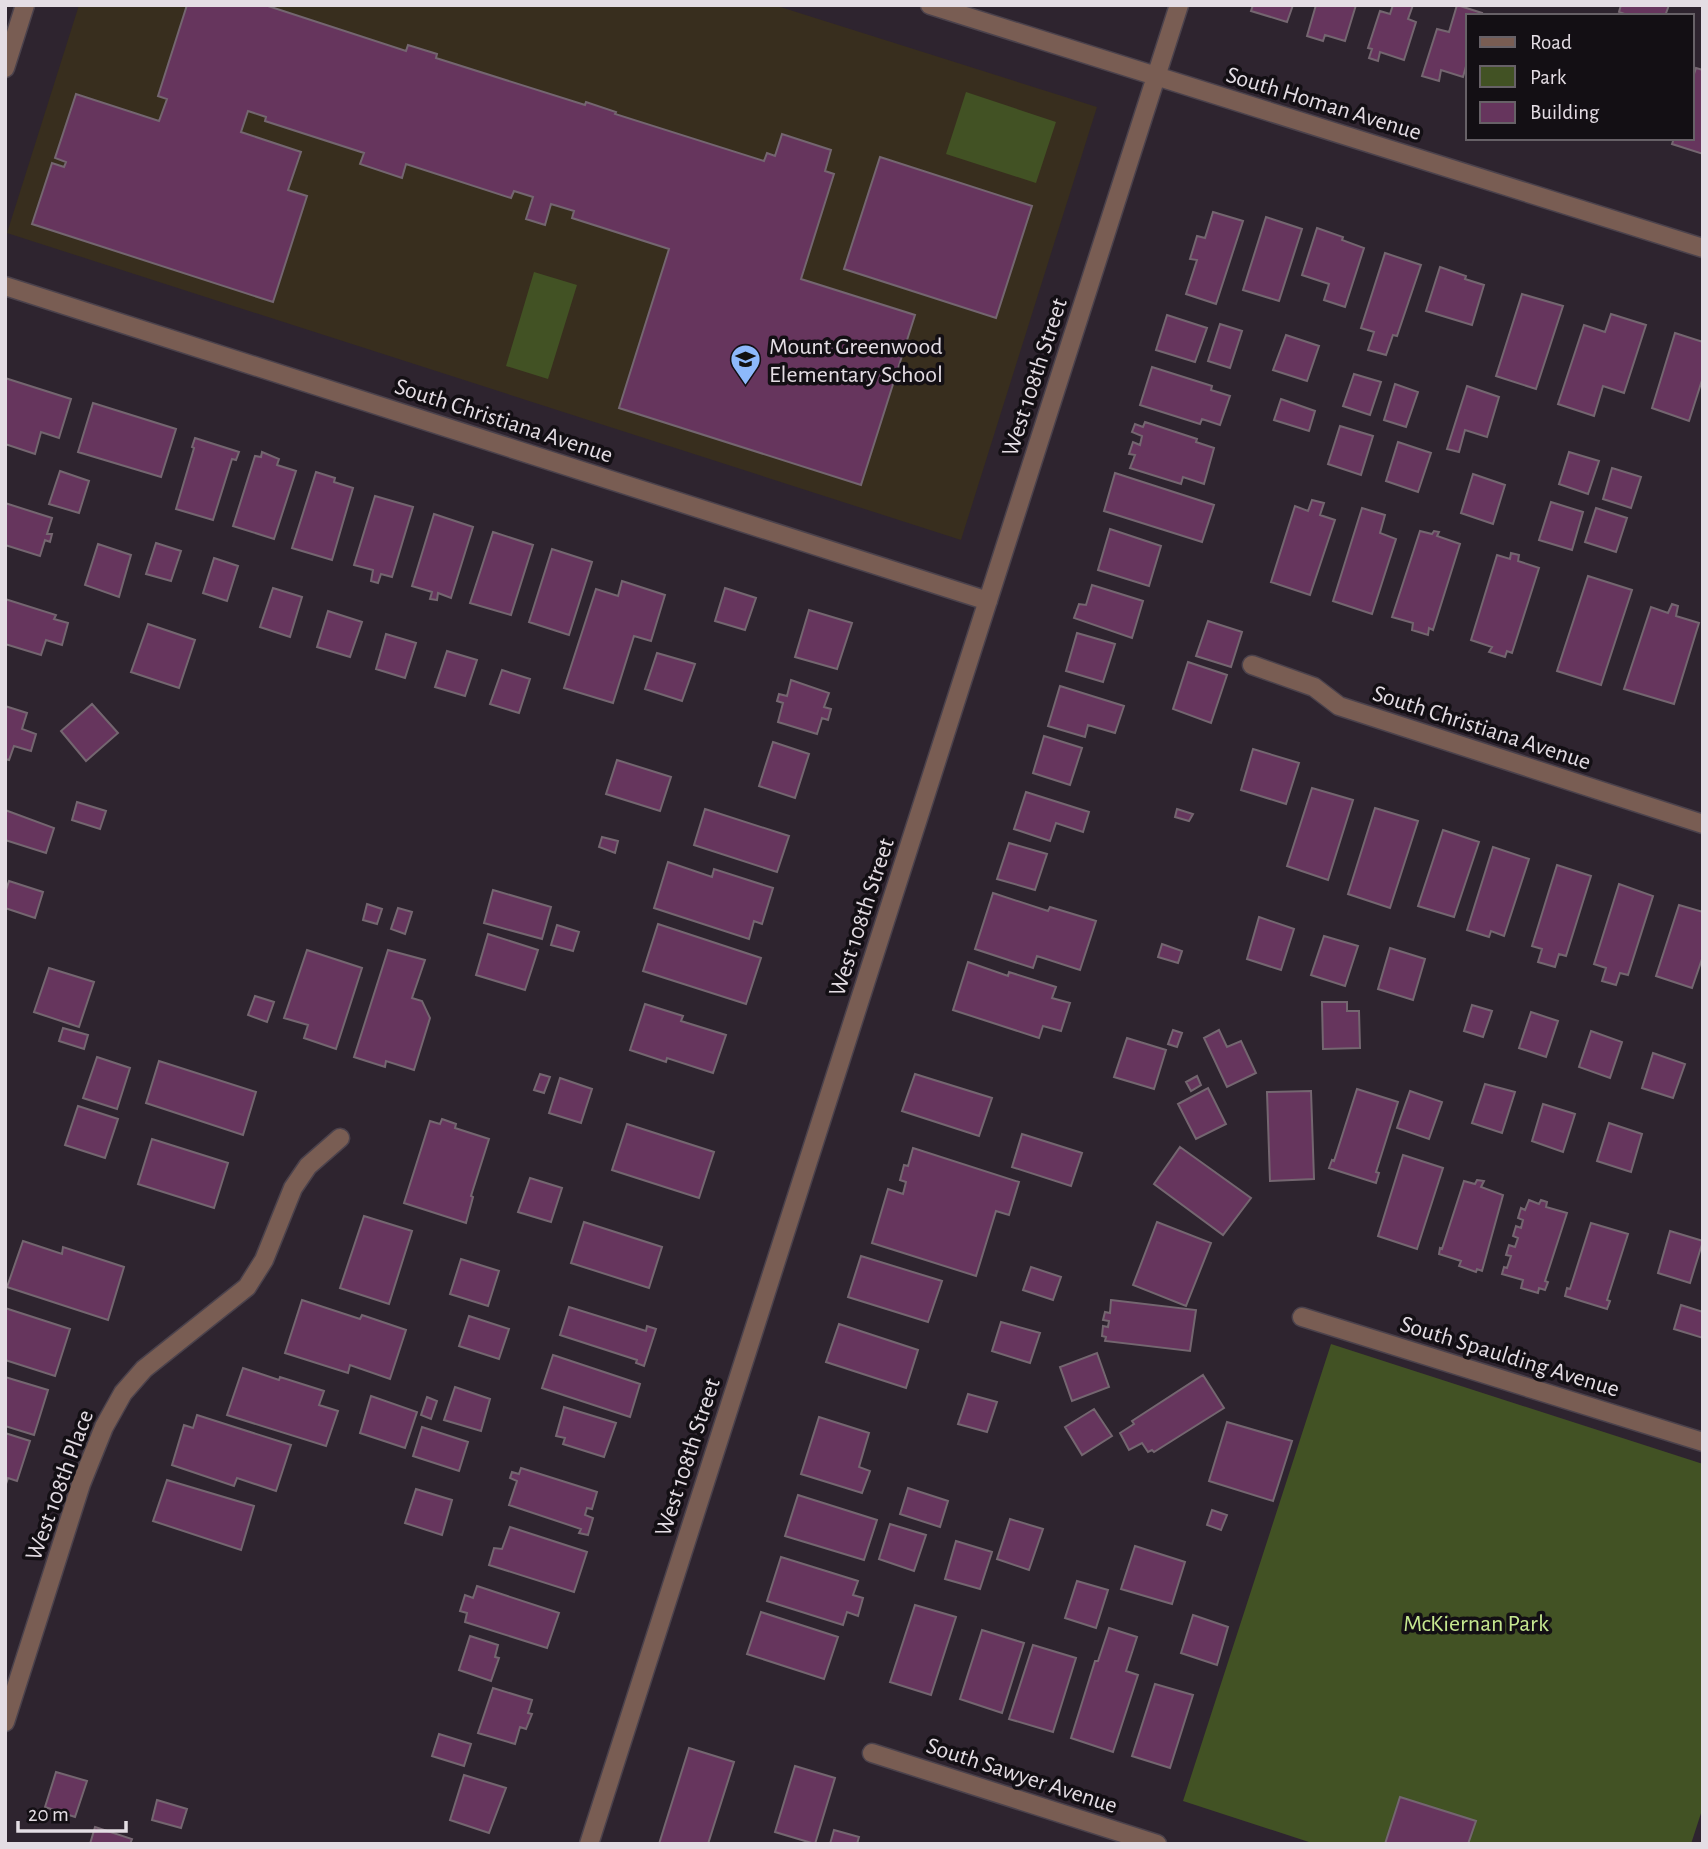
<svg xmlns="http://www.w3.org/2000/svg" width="1708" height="1849" viewBox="0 0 1708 1849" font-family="'Alegreya Sans',sans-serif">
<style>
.education{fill:#382e1e}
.green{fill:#425224}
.building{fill:#66355d;stroke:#746670;stroke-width:2}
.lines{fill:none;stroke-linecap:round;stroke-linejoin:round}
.minor-casing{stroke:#4b424c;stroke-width:21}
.minor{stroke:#795d53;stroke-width:18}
.labels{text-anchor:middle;stroke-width:7;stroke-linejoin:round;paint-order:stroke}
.street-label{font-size:24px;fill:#e4dde4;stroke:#130f14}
.poi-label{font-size:24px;fill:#e4dde4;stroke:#130f14;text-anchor:start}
.park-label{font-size:24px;fill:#c6e890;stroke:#130f14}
</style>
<rect width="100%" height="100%" fill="#2e242f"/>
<path class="education" d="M79 5H774L1097 107 961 540 7 233Z"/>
<path class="green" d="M966 92 1056 122 1036 183 946 154Z
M534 272 577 285 548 379 506 366Z
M1331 1344 1703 1464V1807L1691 1844H1315L1183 1801Z"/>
<path class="building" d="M187 5H265L406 51 408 45 437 54 436 58 585 105 586 102 616 112 615 114 764 161 767 153 775 156 782 134 831 150 825 171 834 174 801 279 915 315 861 485 619 408 669 249 572 218 574 211 551 204 545 225 526 219 533 197 514 191 511 198 406 164 402 178 360 164 364 153 265 121 266 117 248 111 241 132 301 152 288 190 307 196 273 302 32 224 52 163 64 167 66 162 55 158 76 94 159 121 167 99 158 96Z
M1253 5H1293L1287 22 1251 11Z
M1316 5H1356L1345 41 1325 35 1323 41 1307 36Z
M1393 5H1413L1408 19 1416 22 1404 60 1380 52 1378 61 1369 58 1372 49 1368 48 1380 11 1390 14Z
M1457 5 1482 13 1481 16H1468V59L1463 77 1441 70 1439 81 1422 76 1437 29 1449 32Z
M1621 5H1669L1665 16H1630L1619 12Z
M1696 68 1703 70V154L1672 144 1674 138H1692V80Z
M880 157 1032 206 996 318 844 269Z
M1213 212 1243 221 1216 304 1186 294 1197 260 1190 259 1197 236 1205 238Z
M1266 217 1302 229 1279 301 1243 290Z
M1317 228 1343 237 1342 240 1364 248 1345 307 1324 300 1329 284 1302 275Z
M1385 253 1421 265 1397 336 1393 335 1386 355 1368 350 1374 332 1361 328Z
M1440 267 1466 276 1465 279 1484 285 1472 325 1426 311Z
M1522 294 1563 306 1536 389 1496 376Z
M1611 314 1646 325 1624 393 1603 386 1594 416 1558 404 1584 325 1605 332Z
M1167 315 1207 328 1195 362 1156 350Z
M1220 324 1242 331 1230 368 1208 361Z
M1675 333 1703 342V377L1689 421 1652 408Z
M1286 335 1319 346 1307 381 1273 370Z
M1152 367 1212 386 1211 390 1230 396 1220 425 1202 419 1200 424 1140 405Z
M1354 374 1381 382 1370 415 1343 406Z
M5 378 71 399 59 438 41 432 35 454 5 444Z
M1395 384 1418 392 1406 427 1384 420Z
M1467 386 1499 397 1487 437 1465 430 1459 452 1447 449Z
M1281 399 1315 411 1309 431 1274 420Z
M93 403 176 429 161 477 78 452Z
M1145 422 1197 439 1196 442 1214 448 1204 484 1183 477 1181 484 1130 468 1135 455 1129 454 1133 442 1140 445 1142 436 1132 432 1135 424 1143 427Z
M1340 426 1373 436 1361 475 1328 464Z
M195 438 239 452 236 460 232 459 213 520 176 509 194 448 192 447Z
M1398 442 1431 453 1418 492 1386 481Z
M262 452 279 459 277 465 296 471 274 539 233 526 255 456 261 457Z
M1569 452 1599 461 1588 494 1559 484Z
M1612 468 1641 477 1631 508 1603 499Z
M60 471 89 481 79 513 49 504Z
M316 472 335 478 334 482 353 488 332 560 292 548Z
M1115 473 1214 505 1202 542 1104 511Z
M1473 474 1505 485 1493 524 1461 513Z
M375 496 413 507 392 577 381 574 378 583 371 581 373 570 354 565Z
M1312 500 1324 503 1320 515 1335 520 1310 595 1271 582 1295 506 1308 511Z
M1551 502 1583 512 1572 550 1539 540Z
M5 503 52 518 47 534H52L50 542 45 540 40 556 5 545Z
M1362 508 1385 515 1380 533 1396 539 1372 614 1333 601Z
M1596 508 1627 518 1616 552 1585 542Z
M434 514 473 527 451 598 438 593 437 600 430 599 432 592 412 586Z
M1110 529 1161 546 1149 586 1098 570Z
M1420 531 1432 534 1434 531 1439 532 1437 536 1460 544 1433 630 1429 628 1428 635 1412 630 1413 623 1392 617Z
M493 532 533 545 511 615 470 603Z
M156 543 181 551 171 581 146 574Z
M98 544 131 555 119 597 85 585Z
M552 549 592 562 569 635 529 622Z
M1511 553 1519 555 1518 561 1539 568 1512 653 1507 651 1505 657 1489 652 1492 647 1471 640 1497 555 1510 559Z
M214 558 238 566 227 601 203 593Z
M1588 576 1632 590 1601 685 1557 671Z
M622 581 665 595 651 641 634 636 613 703 564 688 596 589 618 596Z
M1092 585 1143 601 1132 638 1074 618 1079 604 1086 605Z
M273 588 302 597 290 637 260 627Z
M725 588 756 598 745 630 715 621Z
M5 599 56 615 54 619 68 623 62 645 46 640 41 655 5 644Z
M1672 604 1678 606 1676 616 1699 623 1674 704 1624 689 1651 607 1668 613Z
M809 610 852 623 837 669 795 657Z
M328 611 362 622 350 657 317 647Z
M1208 621 1242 632 1231 667 1196 656Z
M148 624 195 640 179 688 131 672Z
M1077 633 1115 644 1103 682 1066 671Z
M386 634 416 643 405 678 376 669Z
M447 651 477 660 465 696 435 687Z
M657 653 695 664 682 701 645 689Z
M1188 662 1227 675 1211 723 1173 709Z
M502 670 530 679 519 713 490 704Z
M791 680 829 693 824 707 831 709 828 720 822 718 817 734 778 722 783 703 777 701 779 694 787 696Z
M1060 686 1124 706 1115 733 1088 725 1085 737 1048 726Z
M92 704 118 733 86 761 61 731Z
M5 706 27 713 22 729 36 734 31 751 14 746 9 760 5 759Z
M1044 736 1082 748 1070 785 1033 773Z
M773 742 809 754 795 798 759 786Z
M1253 749 1299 763 1286 804 1241 790Z
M617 760 671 777 660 811 606 794Z
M1312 788 1353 800 1328 880 1287 866Z
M1026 792 1089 812 1083 832 1056 823 1050 841 1014 829Z
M77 802 106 811 100 829 72 820Z
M1375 808 1418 821 1390 908 1348 894Z
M705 809 789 836 777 872 694 845Z
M1177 809 1193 814 1189 821 1175 817Z
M5 810 54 828 46 853 5 840Z
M1443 830 1479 842 1454 917 1418 906Z
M602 837 618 841 615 853 599 847Z
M1009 843 1047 854 1035 890 997 879Z
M1493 847 1529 859 1504 936 1491 931 1489 937 1467 930Z
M668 862 712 877 714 869 773 888 762 924 754 921 749 939 654 908Z
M1557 865 1591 876 1566 956 1559 954 1555 967 1538 962 1542 949 1532 946Z
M9 881 43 892 35 918 5 908V893Z
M1619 884 1653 896 1628 975 1620 973 1616 985 1602 981 1606 968 1594 964Z
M493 890 551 907 542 939 484 923Z
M993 893 1048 911 1050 907 1096 921 1080 970 1037 956 1033 968 975 949Z
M367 904 382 909 377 924 363 920Z
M1679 905 1703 912V956L1692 988 1656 976Z
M398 908 412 912 405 934 391 929Z
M1259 917 1294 929 1281 970 1247 959Z
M658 924 761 958 746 1004 643 971Z
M557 925 579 932 573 951 551 945Z
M488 934 538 950 525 990 476 975Z
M1324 936 1358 946 1345 986 1311 975Z
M1162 944 1182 951 1178 963 1158 957Z
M1390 948 1425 959 1413 1000 1378 989Z
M307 950 362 968 336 1049 304 1038 308 1025 284 1018Z
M388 950 425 960 412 998 422 1001 430 1018 414 1070 386 1061 385 1067 354 1057Z
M968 962 1008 976 1009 972 1056 987 1052 998 1070 1003 1061 1031 1043 1026 1039 1038 953 1010Z
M49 968 94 982 79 1027 34 1012Z
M255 996 274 1002 267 1022 248 1015Z
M1322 1002H1347V1011H1359L1360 1048 1323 1049Z
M645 1004 683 1016 681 1021 726 1035 713 1073 667 1058 666 1062 630 1050Z
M1472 1005 1492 1011 1483 1037 1464 1031Z
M1531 1012 1558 1021 1546 1057 1519 1048Z
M63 1028 88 1035 84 1049 59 1041Z
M1173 1030 1182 1033 1177 1047 1168 1044Z
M1219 1030 1227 1047 1241 1041 1256 1073 1227 1087 1204 1038Z
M1591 1031 1622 1042 1610 1078 1579 1067Z
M1127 1038 1166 1050 1154 1089 1114 1077Z
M1653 1053 1685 1064 1673 1098 1642 1088Z
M97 1057 130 1068 117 1109 83 1098Z
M159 1061 256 1092 243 1135 146 1103Z
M540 1074 550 1077 544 1093 534 1090Z
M915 1074 992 1098 979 1136 902 1111Z
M1197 1076 1201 1085 1191 1091 1186 1082Z
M560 1078 592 1089 581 1123 549 1113Z
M1485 1084 1515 1092 1502 1133 1472 1123Z
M1208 1088 1226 1124 1196 1139 1178 1104Z
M1357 1089 1398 1102 1376 1172 1379 1173 1376 1183 1329 1168 1332 1160 1334 1161Z
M1311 1091 1314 1179 1270 1181 1267 1092Z
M1410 1091 1442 1102 1429 1139 1397 1128Z
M1543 1104 1575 1114 1563 1152 1532 1141Z
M78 1106 118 1119 105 1158 65 1145Z
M442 1119 456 1124 455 1128 489 1139 471 1196 473 1197 466 1223 404 1203 430 1121 440 1124Z
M1609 1123 1642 1134 1631 1172 1597 1161Z
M627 1124 714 1152 699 1198 612 1170Z
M1022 1134 1082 1153 1071 1186 1012 1167Z
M152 1139 228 1163 214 1208 138 1184Z
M1180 1147 1251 1198 1223 1235 1154 1184Z
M913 1148 1019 1182 1009 1215 996 1211 976 1276 872 1243 888 1189 903 1194 906 1182 900 1180 904 1165 908 1166Z
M1403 1155 1443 1168 1417 1249 1378 1236Z
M530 1178 562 1188 551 1222 518 1212Z
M1477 1180 1484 1181 1481 1187 1503 1195 1482 1271 1477 1269 1476 1272 1459 1266 1461 1261 1439 1254 1440 1248 1442 1249 1464 1181 1475 1184Z
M1529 1200 1539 1204 1541 1200 1547 1202 1546 1207 1567 1213 1545 1281 1548 1282 1545 1290 1539 1288 1538 1293 1521 1288 1523 1280 1502 1274 1504 1267 1507 1268 1511 1256 1506 1255 1509 1245 1515 1247 1518 1238 1513 1236 1516 1226 1521 1228 1523 1220 1518 1218 1521 1208 1525 1210Z
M364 1216 412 1231 389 1304 340 1288Z
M584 1222 662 1247 649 1288 571 1263Z
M1157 1222 1211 1243 1186 1306 1133 1285Z
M1591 1223 1628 1234 1607 1300 1610 1301 1607 1309 1565 1296 1567 1288 1570 1289Z
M1670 1231 1703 1241 1690 1283 1658 1273Z
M23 1241 62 1254 63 1247 124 1267 108 1320 7 1287Z
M861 1256 942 1281 928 1322 848 1297Z
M461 1259 499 1271 488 1306 450 1294Z
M1031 1267 1061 1277 1053 1300 1023 1290Z
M302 1300 360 1319 362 1315 406 1330 390 1379 350 1365 348 1373 285 1353Z
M1111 1300 1196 1310 1190 1351 1105 1341 1106 1337 1102 1336 1103 1326 1108 1327 1109 1321 1103 1320 1105 1312 1110 1313Z
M1681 1305 1703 1312V1338L1674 1329Z
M569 1307 646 1331 647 1326 656 1329 644 1366 636 1363 637 1360 560 1335Z
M5 1308 70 1329 55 1376 5 1360Z
M469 1316 509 1329 499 1359 459 1346Z
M1001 1322 1040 1333 1030 1363 992 1351Z
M839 1324 918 1350 906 1388 826 1362Z
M1097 1353 1109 1387 1072 1401 1060 1367Z
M553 1355 640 1384 630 1417 542 1388Z
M243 1368 279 1380 280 1377 324 1391 319 1405 338 1411 326 1446 227 1415Z
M1203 1375 1224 1408 1154 1452 1152 1450 1148 1452 1142 1443 1129 1450 1120 1433 1134 1424 1132 1421Z
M5 1377 48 1390 34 1435 5 1426Z
M455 1387 490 1399 481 1431 444 1420Z
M968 1394 997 1402 987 1432 958 1424Z
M371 1396 417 1412 405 1448 360 1433Z
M427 1397 437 1401 431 1419 421 1415Z
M564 1407 616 1423 604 1457 563 1444 565 1438 556 1436Z
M1094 1409 1112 1436 1082 1455 1065 1427Z
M197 1415 291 1445 276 1491 237 1478 234 1486 172 1465 184 1425 193 1428Z
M819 1417 869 1433 859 1467 870 1471 862 1493 801 1474Z
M1227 1422 1292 1441 1273 1501 1209 1481Z
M422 1427 468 1442 459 1471 413 1456Z
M5 1433 30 1441 17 1481 8 1478 5 1487Z
M521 1468 597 1492 592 1509 587 1508 585 1515 593 1518 588 1535 579 1533 581 1529 509 1505 517 1481 510 1478 512 1472 519 1474Z
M167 1480 254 1506 241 1550 153 1521Z
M908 1488 948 1501 940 1527 900 1514Z
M416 1489 452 1500 442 1535 405 1523Z
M798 1495 877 1520 864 1560 785 1536Z
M1212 1510 1227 1515 1221 1530 1207 1525Z
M1010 1519 1043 1529 1029 1570 997 1559Z
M890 1524 926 1535 914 1571 879 1559Z
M510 1527 587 1552 574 1592 489 1565 494 1548 502 1549Z
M956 1541 992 1552 980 1589 945 1579Z
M1135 1546 1185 1562 1172 1604 1121 1589Z
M781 1557 858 1581 853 1595 863 1598 858 1616 847 1612 843 1625 767 1601Z
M1077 1581 1108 1590 1096 1628 1065 1618Z
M477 1586 559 1613 547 1648 465 1622 467 1613 460 1611 465 1595 473 1598Z
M915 1605 956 1617 931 1695 890 1682Z
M761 1612 838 1637 824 1679 747 1654Z
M1193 1615 1228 1627 1217 1665 1181 1653Z
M1109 1628 1137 1637 1126 1671 1138 1675 1113 1752 1071 1738 1095 1661H1098Z
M982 1630 1024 1643 1002 1713 960 1699Z
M470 1636 498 1645 495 1657 499 1658 491 1681 459 1670Z
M1033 1645 1076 1658 1053 1732 1009 1719Z
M1155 1684 1193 1695 1170 1768 1132 1756Z
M493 1688 532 1700 528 1713 532 1714 526 1729 520 1727 515 1744 478 1733Z
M439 1734 471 1744 464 1766 432 1756Z
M689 1748 734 1762 708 1844H659Z
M795 1766 835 1778 815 1844 775 1832Z
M56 1772 87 1781 75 1817 45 1807Z
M464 1775 506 1788 489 1833 450 1820Z
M1400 1797 1476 1821 1468 1844H1385Z
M157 1800 187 1809 181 1828 152 1820Z
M95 1827 132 1839 130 1844H90Z
M834 1830 859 1837 857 1844H830Z"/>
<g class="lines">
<defs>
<path id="minor" d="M930 5 1703 248
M5 68 25 5
M5 286 988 601
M1252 665 1314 687 1339 706 1703 824
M1302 1317 1703 1442
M5 1722 81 1484 104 1427 123 1393 144 1369 247 1287 264 1260 293 1188 308 1166 340 1138
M872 1753 1157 1844
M589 1844 1179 5"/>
</defs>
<use href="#minor" class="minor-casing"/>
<use href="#minor" class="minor"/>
</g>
<defs>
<symbol id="school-pin" viewBox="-11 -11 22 30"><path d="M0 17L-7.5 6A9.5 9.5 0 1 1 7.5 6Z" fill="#8db9fc" stroke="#130f14"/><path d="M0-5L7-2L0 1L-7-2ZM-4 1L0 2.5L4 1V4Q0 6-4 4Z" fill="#111"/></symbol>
</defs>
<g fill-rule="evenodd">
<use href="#school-pin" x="728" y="342" width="35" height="47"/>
</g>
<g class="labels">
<g class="street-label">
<text transform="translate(1324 103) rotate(17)" y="8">South Homan Avenue</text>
<text transform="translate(1034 377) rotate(-72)" y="8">West 108th Street</text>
<text transform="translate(504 420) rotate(18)" y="8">South Christiana Avenue</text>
<text transform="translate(1482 727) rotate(18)" y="8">South Christiana Avenue</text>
<text transform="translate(861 917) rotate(-72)" y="8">West 108th Street</text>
<text transform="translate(1510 1356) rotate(17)" y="8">South Spaulding Avenue</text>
<text transform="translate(687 1457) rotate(-72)" y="8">West 108th Street</text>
<text transform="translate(59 1485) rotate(-70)" y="8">West 108th Place</text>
<text transform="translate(1022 1775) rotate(18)" y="8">South Sawyer Avenue</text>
</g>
<g class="poi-label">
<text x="769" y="354">Mount Greenwood<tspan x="769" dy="28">Elementary School</tspan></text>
</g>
<g class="park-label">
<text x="1476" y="1631">McKiernan Park</text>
</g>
</g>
<rect width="1708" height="1849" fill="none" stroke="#e4dde4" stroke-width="14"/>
<rect x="1466" y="14" width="228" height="126" fill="#130f14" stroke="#676167" stroke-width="2"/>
<rect x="1480" y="37" width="35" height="10" fill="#795d53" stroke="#676167" stroke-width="2"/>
<text x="1530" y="49" font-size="21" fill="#e4dde4">Road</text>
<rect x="1480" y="66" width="35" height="21" fill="#425224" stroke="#676167" stroke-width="2"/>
<text x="1530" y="84" font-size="21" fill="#e4dde4">Park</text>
<rect x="1480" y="102" width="35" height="21" fill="#66355d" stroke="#676167" stroke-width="2"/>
<text x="1530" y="119" font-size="21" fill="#e4dde4">Building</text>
<path d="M18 1821v10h108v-10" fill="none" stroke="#e4dde4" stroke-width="3.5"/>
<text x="28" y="1821" font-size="21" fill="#e4dde4" stroke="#130f14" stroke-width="5" paint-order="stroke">20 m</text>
</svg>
